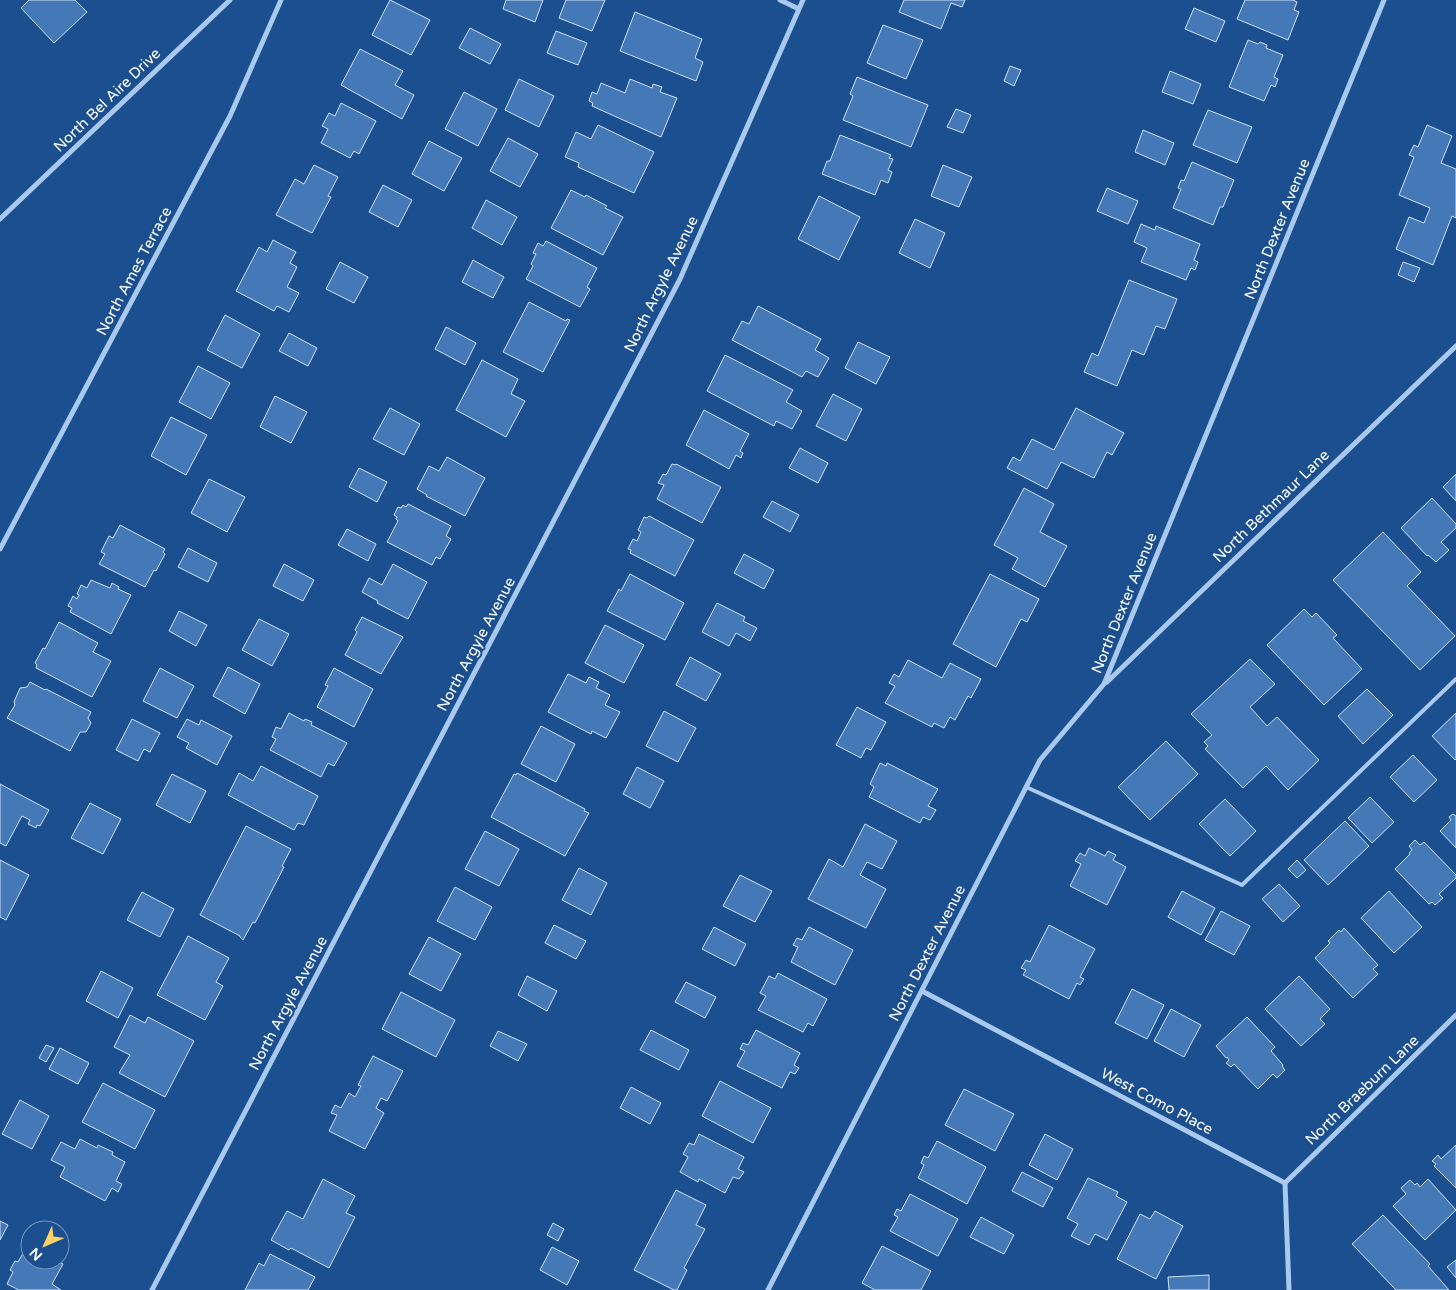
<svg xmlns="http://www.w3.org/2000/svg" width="1456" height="1290" viewBox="0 0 1456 1290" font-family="'Varela Round',sans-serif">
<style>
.building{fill:#4478b7;stroke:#cfe3fa}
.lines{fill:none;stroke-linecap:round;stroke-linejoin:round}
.lane{stroke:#a9c9ee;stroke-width:4}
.street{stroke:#a9c9ee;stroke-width:5}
.labels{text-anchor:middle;stroke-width:4;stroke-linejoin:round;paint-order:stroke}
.street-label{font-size:15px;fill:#fff;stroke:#1b4f8f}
</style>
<rect width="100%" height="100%" fill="#1b4f8f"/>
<path class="building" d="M29 0H75L87 12 54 43 21 8Z
M390 0 430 20 411 55 372 35Z
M506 0H543L535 22 503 9Z
M566 0H605L592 31 559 18Z
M904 0H965L962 7 951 3 941 29 899 12Z
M1245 0H1293L1297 2 1294 10 1299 12 1288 40 1237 19Z
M1194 8 1225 21 1216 42 1185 29Z
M635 12 702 39 695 58 703 62 696 81 620 51Z
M883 25 923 40 906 79 867 63Z
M470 28 501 44 490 64 459 48Z
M556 31 587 43 578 65 547 53Z
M1248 40 1258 44 1260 42 1267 45 1266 48 1283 55 1274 77 1278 79 1275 87 1271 85 1264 101 1229 87Z
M360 49 403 71 395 85 414 95 402 119 341 85Z
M1010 66 1021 70 1014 86 1004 81Z
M1170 71 1201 84 1193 104 1162 92Z
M857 77 928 105 911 147 843 120 853 96 850 94Z
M519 79 554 96 539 127 505 110Z
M630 79 652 88 653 84 662 87 660 92 677 98 661 137 592 106 593 103 589 101 592 92 597 94 601 83 625 93Z
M464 92 497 109 478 146 445 129Z
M341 103 376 121 359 154 354 151 350 158 321 143 328 129 322 126 329 113 335 116Z
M956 109 971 115 963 133 947 127Z
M1208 110 1252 127 1237 163 1193 145Z
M598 125 654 152 634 193 578 167 579 163 565 157 576 132 591 139Z
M1427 125 1452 136 1441 163 1456 169V218L1452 216 1433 265 1396 249 1409 217 1424 223 1430 208 1399 195 1414 157 1409 155 1414 145 1418 147Z
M1143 130 1174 143 1165 165 1135 152Z
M840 135 891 155 889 158 893 159 888 170 892 172 888 183 881 180 875 195 822 174 827 161H830Z
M508 138 538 154 520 187 490 171Z
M429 141 462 158 444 191 412 174Z
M1192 162 1234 180 1223 207H1220L1213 225 1173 208 1181 189 1178 188 1181 180 1184 181Z
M314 165 338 177 328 196 331 197 312 233 276 215 295 179 304 184Z
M943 165 972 177 959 207 931 196Z
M383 185 412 200 398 227 369 212Z
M1107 188 1138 201 1128 224 1097 211Z
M571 190 585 197 586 195 607 206 605 208 623 217 603 255 551 228Z
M819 196 860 217 839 260 798 239Z
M486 200 517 217 502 245 472 228Z
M915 219 945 233 930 268 899 253Z
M1141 224 1155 230 1156 226 1200 244 1194 260 1198 262 1195 270 1191 268 1186 280 1141 262 1147 248 1134 242Z
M273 240 296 252 290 263 297 267 287 287 299 293 289 312 277 306 274 311 236 291 259 247 267 252Z
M546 241 597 268 587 287 590 289 580 307 526 279 533 266 531 264 536 254 533 253 538 243 543 246Z
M473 260 504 277 493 298 462 282Z
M340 262 368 277 354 303 326 289Z
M1403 262 1420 268 1414 282 1398 275Z
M1129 280 1177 299 1165 329 1156 326 1144 355 1132 350 1117 386 1084 372 1092 353 1098 356Z
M529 302 566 321 567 319 570 320 543 372 503 352Z
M758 306 821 339 815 350 829 358 818 377 806 371 802 377 732 340 742 321 749 324Z
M225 315 260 334 242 368 207 350Z
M446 327 476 343 465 365 435 349Z
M289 333 317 348 308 366 279 351Z
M858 342 890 357 876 384 845 368Z
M725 355 793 390 786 402 802 411 792 429 776 421 774 426 707 391Z
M482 360 518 379 511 394 525 401 506 437 456 410Z
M198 366 230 383 211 419 179 402Z
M833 394 862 409 846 441 816 426Z
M275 396 307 412 291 443 260 427Z
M390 408 420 424 404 455 373 439Z
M1076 408 1124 433 1112 455 1107 452 1094 478 1061 462 1047 489 1007 468 1013 457 1020 461 1032 439 1054 450Z
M704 410 749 434 740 451 743 453 741 458 736 455 729 469 686 445Z
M171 417 207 435 186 475 151 456Z
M800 448 828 463 818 483 789 468Z
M447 457 485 478 465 516 426 496 427 495 417 489 429 466 439 471Z
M672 464 676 465V464L721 487 702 523 657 499 664 485 658 483 663 474 666 475Z
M359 468 387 482 377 502 349 487Z
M1456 474V501L1443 487Z
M209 479 245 497 227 532 191 513Z
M1024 488 1054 504 1040 532 1067 546 1045 587 1012 569 1018 558 994 545Z
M1432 498 1456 524V528L1441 542 1449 550 1436 562 1428 555 1427 556 1401 528Z
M772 501 799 515 790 532 763 517Z
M408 504 451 526 446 536 451 539 440 559 436 557 432 565 387 542 398 521 396 519 397 517 394 515 398 507 401 508 403 505 406 507Z
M649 516 694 540 675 576 630 553 631 550 628 549 633 539 637 541 641 532 638 530 644 517 647 518Z
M120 525 165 549 163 552 165 554 156 571 154 570 145 587 99 564 105 554 101 552 109 536 113 538Z
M347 529 376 544 368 561 338 545Z
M1383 532 1421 572 1407 586 1455 636 1420 670 1333 580Z
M188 548 217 563 208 582 178 567Z
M744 554 774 570 764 589 734 573Z
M284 564 314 580 303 601 273 586Z
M393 564 427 582 408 619 377 603 378 601 362 592 369 578 382 585Z
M630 574 684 603 665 640 607 611 619 589 621 591Z
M990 574 1039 599 1027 622 1021 619 996 667 953 644Z
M91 580 110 588 112 583 119 587 118 589 131 595 111 634 70 612 72 608 68 606 73 596 77 599 79 595 77 594 81 585 87 588Z
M717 603 745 617 743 621 757 628 750 641 736 633 729 646 702 632Z
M1304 609 1312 617 1316 613 1337 635 1333 638 1362 669 1324 705 1267 645Z
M179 611 207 625 196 646 169 631Z
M362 617 403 637 381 674 345 655 357 632 355 630Z
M259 619 289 634 272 666 242 650Z
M59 622 98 643 93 652 111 661 92 697 36 668 37 665 35 663 43 648 45 649Z
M605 625 644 645 624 683 585 663Z
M690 657 721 674 706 701 676 685Z
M1250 659 1275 684 1250 707 1267 726 1277 717 1319 760 1288 790 1266 766 1243 788 1205 749 1208 746 1204 742 1212 735 1191 714Z
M908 660 942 678 950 663 981 679 971 698 968 696 955 720 950 717 944 728 934 723 932 727 885 703 895 686 889 683 894 674 899 677Z
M228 667 260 684 245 714 213 696Z
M160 668 194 686 177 718 143 701Z
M334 668 373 689 354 727 317 707 328 686 325 685Z
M568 674 586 683 589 677 599 682 596 688 610 695 605 705 620 712 606 738 592 731 591 734 548 712Z
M30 682 45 690 46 689 91 712 88 718 91 723 86 732H80L70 751 7 718 15 705 14 702 20 688 27 687Z
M1367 689 1393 715 1363 744 1338 716Z
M857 707 886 722 871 750 866 748 861 758 836 745Z
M664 711 696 728 678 762 646 746Z
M289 713 304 721 305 719 312 722 311 725 347 743 334 766 328 763 321 777 270 750 276 739 272 737 276 727 281 729Z
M1456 713V759L1455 760 1432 736Z
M132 719 160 733 150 752 144 749 138 761 116 750Z
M187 719 199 725 201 720 232 736 217 765 186 748 189 743 177 737Z
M541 726 575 744 556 782 521 764Z
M1166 741 1198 774 1150 820 1118 787Z
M1413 755 1437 780 1414 802 1390 777Z
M880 763 886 766 887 763 938 789 928 806 936 810 930 820 923 817 920 823 869 797 874 787 870 784Z
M261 766 318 796 304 825 298 823 294 830 228 795 239 773 253 781Z
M637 767 664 781 650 808 623 794Z
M517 773 585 809 584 811 589 813 565 856 491 817 514 774 516 775Z
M172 774 206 791 190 823 156 805Z
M0 784 49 810 40 826 37 825 36 828 28 824 30 820 22 816 6 846 0 843Z
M1370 797 1394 822 1372 843 1348 818Z
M1225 799 1256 831 1230 856 1199 824Z
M90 803 121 819 103 854 71 838Z
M1453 814 1456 816V848L1440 831 1451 820 1449 817Z
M1345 821 1369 846 1328 885 1304 860Z
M865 824 897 841 882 869 867 862 860 875 886 889 866 928 808 899 829 859 843 867Z
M246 826 291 849 282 866 284 867 255 923 253 922 243 940 240 937V936L200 915Z
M485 831 519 849 499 886 465 869Z
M1415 840 1420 845 1424 842 1456 875V878L1439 894 1443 898 1435 905 1432 902 1429 904 1395 869 1410 854 1409 853 1412 850 1409 846Z
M1089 848 1105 856 1108 851 1116 855 1113 860 1126 867 1107 905 1070 886 1081 864 1075 861 1080 853 1085 856Z
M0 860 29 875 6 920 0 917Z
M1297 860 1306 870 1297 878 1288 869Z
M579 868 607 883 591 915 562 900Z
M740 875 772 891 755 922 723 906Z
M1279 884 1300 906 1283 922 1262 899Z
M455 887 492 907 475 940 437 921Z
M1182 891 1215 908 1201 935 1168 917Z
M1389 891 1422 927 1394 953 1361 918Z
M142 892 174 909 160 937 127 920Z
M1221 911 1250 926 1234 955 1205 940Z
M554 925 586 941 576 959 545 943Z
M1049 925 1095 949 1080 977 1084 979 1080 985 1077 983 1069 999 1023 975 1026 970 1021 968 1026 960 1030 962Z
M714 927 746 944 735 966 702 949Z
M809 927 853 950 835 985 791 962 798 947 793 945 797 938 802 940Z
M1344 928 1378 965 1373 969 1378 974 1353 998 1315 958 1330 943 1328 941 1339 930 1341 932Z
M188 936 229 958 216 982 223 986 205 1020 157 995Z
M429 937 461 954 441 991 409 974Z
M101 971 133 988 118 1018 86 1001Z
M778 973 827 999 813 1026 808 1023 803 1032 758 1010 766 996 760 993 769 976 775 979Z
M527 976 557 991 547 1011 518 995Z
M1299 976 1330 1009 1320 1019 1325 1024 1301 1046 1265 1009Z
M686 982 716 997 705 1018 675 1002Z
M1132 989 1164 1005 1147 1039 1115 1023Z
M401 992 455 1020 436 1057 382 1029Z
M1171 1009 1201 1025 1184 1057 1154 1041Z
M130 1015 145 1023 148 1017 194 1041 165 1097 119 1073 130 1055 114 1047Z
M1247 1017 1275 1047 1271 1051 1283 1065 1282 1066 1285 1070 1277 1078 1273 1074 1258 1089 1234 1064 1231 1067 1226 1063 1229 1060 1227 1057 1226 1058 1216 1046Z
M651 1030 689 1050 679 1070 640 1050Z
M756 1030 800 1053 794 1065 799 1068 795 1074 790 1072 782 1088 737 1066 745 1051 740 1049 743 1043 748 1045Z
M498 1031 527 1044 518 1061 490 1046Z
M46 1045 54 1048 46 1062 39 1058Z
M60 1048 89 1063 78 1084 49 1069Z
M373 1056 403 1071 387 1101 381 1098 376 1108 384 1113 365 1149 329 1131 337 1115 331 1113 335 1105 341 1108 349 1093 355 1097 361 1086 358 1085Z
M720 1081 771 1108 753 1143 702 1116Z
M103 1083 155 1110 135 1149 82 1122Z
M631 1087 661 1103 650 1124 620 1108Z
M964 1089 1014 1114 995 1151 945 1125Z
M20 1100 49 1116 32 1149 2 1134Z
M699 1134 744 1157 738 1169 744 1172 739 1179 733 1177 725 1193 699 1179 698 1182 680 1172 688 1157 683 1154 689 1143 694 1145Z
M1045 1134 1073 1149 1057 1180 1029 1165Z
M80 1139 97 1148 98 1145 113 1152 112 1155 125 1162 116 1181 122 1184 118 1192 112 1188 105 1201 60 1177 65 1167 51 1160 61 1142 75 1149Z
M937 1141 986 1167 967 1204 918 1178 924 1165 921 1163 924 1156 928 1158Z
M1456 1145V1188L1434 1166 1436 1164 1432 1161 1438 1155 1441 1159Z
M1022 1172 1053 1188 1043 1207 1012 1191Z
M1088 1178 1118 1192 1116 1196 1127 1202 1107 1240 1095 1234 1089 1245 1071 1236 1078 1224 1067 1218Z
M323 1179 355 1196 346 1213 355 1217 329 1268 291 1248 289 1250 271 1240 287 1211 303 1219Z
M1428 1179 1456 1210 1425 1240 1393 1206 1406 1194 1401 1188 1410 1180 1415 1185 1417 1183 1420 1187Z
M676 1190 706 1205 696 1225 705 1229 684 1268 687 1270 677 1290H674L634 1270Z
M910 1194 958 1219 938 1256 890 1231 898 1217 894 1215 897 1209 901 1211Z
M1155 1211 1183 1226 1156 1279 1117 1259 1140 1214 1150 1219Z
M1383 1215 1430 1264 1428 1266 1449 1290H1396L1352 1244Z
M981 1217 1014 1235 1004 1254 970 1237Z
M0 1221 8 1225 0 1240Z
M553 1223 564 1229 558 1241 547 1235Z
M28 1245 30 1247V1260H55L63 1264 52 1284 61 1290H19L7 1284 13 1272 10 1270 15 1261 18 1262Z
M882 1246 931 1271 921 1290H875L862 1283Z
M552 1247 579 1261 567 1285 540 1270Z
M270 1254 315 1277 308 1290H245L259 1263 264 1266Z
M1456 1260V1278L1447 1267Z
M1209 1275V1290H1169L1168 1277Z"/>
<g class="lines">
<path class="lane" d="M1026 787 1242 885 1456 679"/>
<path class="street" d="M780 0 799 9
M0 219 230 0
M0 549 230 116 281 0
M1107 682 1456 346
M922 991 1285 1183 1289 1290
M1285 1183 1456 1015
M152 1290 680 279 803 0
M768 1290 1040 760 1104 684 1384 0"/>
</g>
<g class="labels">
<g class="street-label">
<text transform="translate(107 100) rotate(-44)" y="5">North Bel Aire Drive</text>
<text transform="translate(1277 229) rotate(-68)" y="5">North Dexter Avenue</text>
<text transform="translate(134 271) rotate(-62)" y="5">North Ames Terrace</text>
<text transform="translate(661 284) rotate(-64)" y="5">North Argyle Avenue</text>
<text transform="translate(1271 506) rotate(-44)" y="5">North Bethmaur Lane</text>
<text transform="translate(1124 603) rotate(-68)" y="5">North Dexter Avenue</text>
<text transform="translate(476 644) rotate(-62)" y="5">North Argyle Avenue</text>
<text transform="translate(927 953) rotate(-63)" y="5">North Dexter Avenue</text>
<text transform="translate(288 1003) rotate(-62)" y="5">North Argyle Avenue</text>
<text transform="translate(1362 1090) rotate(-44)" y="5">North Braeburn Lane</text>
<text transform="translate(1157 1101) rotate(28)" y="5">West Como Place</text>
</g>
</g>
<g transform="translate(45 1245) rotate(225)"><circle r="24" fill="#1b4f8f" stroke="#7695bc"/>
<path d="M0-4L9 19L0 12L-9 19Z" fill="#ffd166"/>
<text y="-8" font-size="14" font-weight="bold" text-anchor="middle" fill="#ffffff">N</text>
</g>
</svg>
